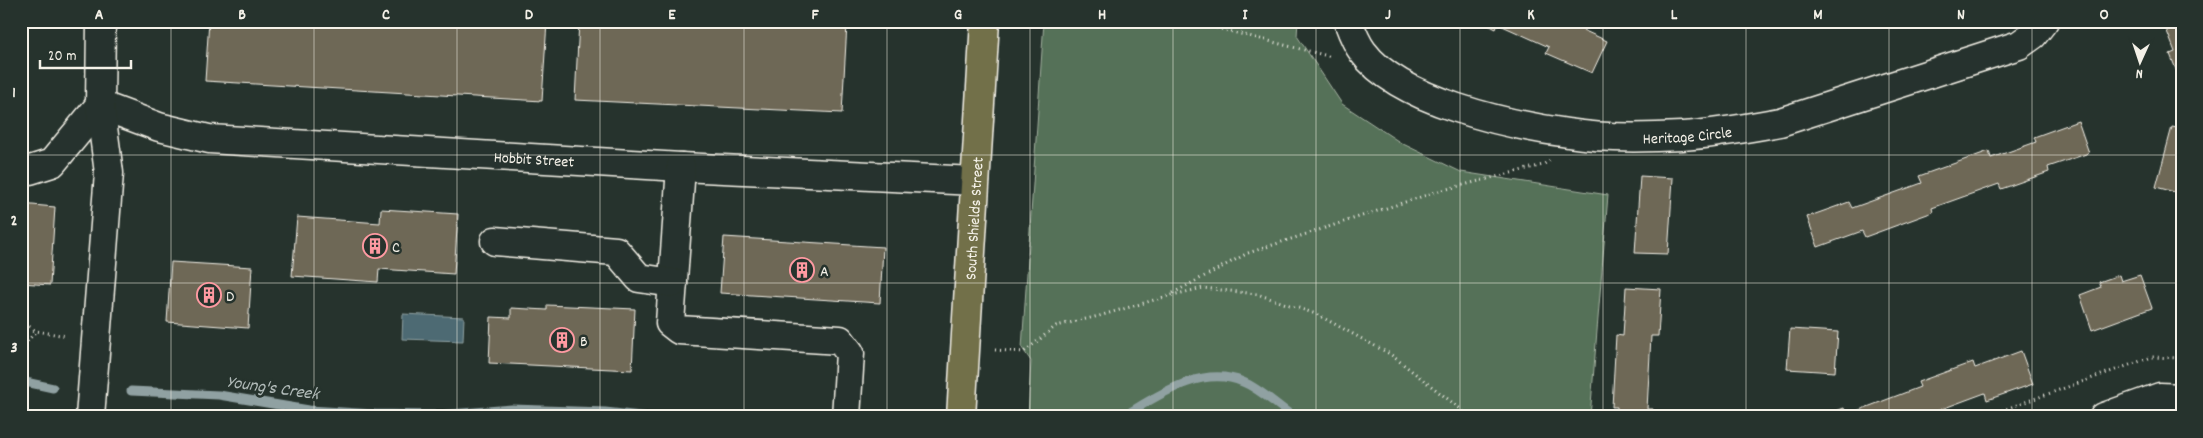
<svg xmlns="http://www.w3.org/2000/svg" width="2203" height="438" viewBox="0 0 2203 438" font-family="Dekko,sans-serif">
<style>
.green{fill:#547159;stroke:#a4b1a0}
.water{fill:#4d6b73;stroke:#90a1a2}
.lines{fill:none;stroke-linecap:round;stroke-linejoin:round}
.stream{stroke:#90a1a2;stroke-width:9}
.building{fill:#6e6857;stroke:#f4f1e8}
.minor-casing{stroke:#f4f1e8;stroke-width:31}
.major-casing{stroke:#f4f1e8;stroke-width:31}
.path{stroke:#f4f1e8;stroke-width:3;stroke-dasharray:1 4;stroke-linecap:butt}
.minor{stroke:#26332d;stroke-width:28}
.major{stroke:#726f4a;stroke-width:28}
.grid{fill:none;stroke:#f4f1e8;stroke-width:1;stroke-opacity:0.55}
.labels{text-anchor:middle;stroke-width:5;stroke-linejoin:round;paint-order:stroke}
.street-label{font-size:16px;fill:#f4f1e8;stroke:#26332d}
.poi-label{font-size:16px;fill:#f4f1e8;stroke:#26332d;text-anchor:start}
.water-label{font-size:18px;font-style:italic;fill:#b1bbb9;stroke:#26332d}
.neatline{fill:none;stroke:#f4f1e8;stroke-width:2}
.grid-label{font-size:16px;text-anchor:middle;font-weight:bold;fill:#f4f1e8}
</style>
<rect width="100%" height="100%" fill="#26332d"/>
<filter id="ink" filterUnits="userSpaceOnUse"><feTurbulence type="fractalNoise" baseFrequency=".02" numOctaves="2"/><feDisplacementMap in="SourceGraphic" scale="10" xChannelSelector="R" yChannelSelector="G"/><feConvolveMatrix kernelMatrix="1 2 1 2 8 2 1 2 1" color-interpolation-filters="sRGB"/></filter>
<g filter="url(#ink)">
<path class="green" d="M1044 21H1298L1297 36 1342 104 1401 143 1461 172 1608 195 1590 417H1028L1031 361 1022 348Z"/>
<path class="water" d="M403 314 464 317 463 341 402 339Z"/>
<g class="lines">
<path class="stream" d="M21 381 53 388
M131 391 219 395 309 410 375 414 437 415 512 409 605 412 650 417
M1122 417C1156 397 1201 364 1243 382 1259 388 1279 407 1294 417"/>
</g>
<path class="building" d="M209 21H547L542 101 205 81Z
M579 21H796L847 24 842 113 575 100Z
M1480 21H1563L1607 41 1592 73 1546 53 1549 47 1498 24 1496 29Z
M2163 21H2182V85L2170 54 2175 52Z
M2078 121 2089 153 2048 167 2049 172 2001 189 1999 184 1932 208 1933 212 1865 237 1862 231 1818 247 1807 217 1849 202 1852 208 1922 183 1919 176 1989 151 1991 158 2036 142 2034 137Z
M2172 127 2182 129V194L2156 187Z
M1640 176 1673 178 1668 254 1635 253Z
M21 204 55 207 50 285 21 283Z
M381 209 458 214 454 274 379 269 378 282 292 276 297 217 380 223Z
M724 237 883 247 880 303 720 293Z
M171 262 252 267 248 328 167 322Z
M2119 275 2121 281 2140 275 2152 308 2092 330 2080 295 2101 287 2099 282Z
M1626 287 1661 289 1658 336H1651L1647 409H1653V417H1617V407H1612L1616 335 1623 336Z
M547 305 635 309 632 370 489 363 491 317 511 318V308L547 310Z
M1790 329 1838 332 1835 372 1787 369Z
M2021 351 2033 384 1987 400 1985 393 1931 413 1932 417H1820L1844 408 1846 415 1920 387 1918 382 1973 362 1975 368Z
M1683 413 1753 417H1683Z"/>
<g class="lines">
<defs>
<g id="minor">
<path id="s1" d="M1348 21C1352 32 1356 43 1363 52 1399 101 1509 125 1568 133 1604 139 1644 138 1682 136 1715 134 1747 128 1780 122L2019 45 2033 35 2044 21"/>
<path id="s2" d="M100 105 159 127 209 139 681 167 975 181"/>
<path d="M681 167 670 323 679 330 840 340 850 353 846 417"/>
<path d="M21 170H30L52 163 100 105"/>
<path d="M495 241 616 251 639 278 673 283"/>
<path d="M90 417 109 173 100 105 101 21"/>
<path d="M2104 417 2160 397 2182 398"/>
</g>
<g id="major">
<path id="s3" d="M961 417 985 21"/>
</g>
</defs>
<use href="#minor" class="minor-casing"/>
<use href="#major" class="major-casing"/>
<path class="path" d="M1203 21 1217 28 1332 57
M1173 293 1248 253 1439 191 1543 165 1550 160
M21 321 36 331 67 336
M21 349 36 331
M995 350 1024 352 1056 326 1099 316 1168 296 1203 288 1257 294 1316 314 1390 354 1471 417
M1983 417 2152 357 2179 358"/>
<use href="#minor" class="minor"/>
<use href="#major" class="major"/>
</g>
</g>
<path class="grid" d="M171 21V417M314 21V417M457 21V417M600 21V417M744 21V417M887 21V417M1030 21V417M1173 21V417M1316 21V417M1460 21V417M1603 21V417M1746 21V417M1889 21V417M2032 21V417M21 155H2182M21 283H2182"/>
<defs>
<symbol id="building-ring" viewBox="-11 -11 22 22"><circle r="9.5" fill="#26332d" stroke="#ff9aa2" stroke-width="1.5"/><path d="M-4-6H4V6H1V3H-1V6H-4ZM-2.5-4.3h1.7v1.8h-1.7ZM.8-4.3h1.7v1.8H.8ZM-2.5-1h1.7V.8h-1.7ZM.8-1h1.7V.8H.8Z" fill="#ff9aa2"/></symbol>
</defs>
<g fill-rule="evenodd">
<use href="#building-ring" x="361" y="232" width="28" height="28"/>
<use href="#building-ring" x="788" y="256" width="28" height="28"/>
<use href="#building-ring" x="195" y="281" width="28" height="28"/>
<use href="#building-ring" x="548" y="326" width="28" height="28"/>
</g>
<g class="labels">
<g class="street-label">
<text dy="6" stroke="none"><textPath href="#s1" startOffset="379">Heritage Circle</textPath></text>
<text dy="6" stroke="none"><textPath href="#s2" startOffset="440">Hobbit Street</textPath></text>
<text dy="6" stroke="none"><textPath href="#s3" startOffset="199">South Shields Street</textPath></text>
</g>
<g class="poi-label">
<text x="392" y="252">C</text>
<text x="820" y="276">A</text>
<text x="226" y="301">D</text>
<text x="580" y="346">B</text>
</g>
<g class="water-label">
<text transform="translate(273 387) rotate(8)" y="6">Young's Creek</text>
</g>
</g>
<rect width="2203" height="438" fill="none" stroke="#26332d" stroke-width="55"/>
<g transform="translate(2140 62) rotate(183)" stroke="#26332d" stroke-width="4" paint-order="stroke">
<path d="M0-4L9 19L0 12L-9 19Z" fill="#f4f1e8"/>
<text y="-8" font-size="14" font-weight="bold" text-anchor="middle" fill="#f4f1e8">N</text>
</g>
<path d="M40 60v8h91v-8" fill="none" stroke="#f4f1e8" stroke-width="2.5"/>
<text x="48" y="60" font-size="15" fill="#f4f1e8" stroke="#26332d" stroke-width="4" paint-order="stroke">20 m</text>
<rect x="28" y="28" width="2148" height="382" class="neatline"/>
<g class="grid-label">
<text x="99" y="19">A</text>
<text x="242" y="19">B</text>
<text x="386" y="19">C</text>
<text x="529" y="19">D</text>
<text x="672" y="19">E</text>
<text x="815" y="19">F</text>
<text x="958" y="19">G</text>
<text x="1102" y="19">H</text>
<text x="1245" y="19">I</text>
<text x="1388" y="19">J</text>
<text x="1531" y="19">K</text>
<text x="1674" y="19">L</text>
<text x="1818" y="19">M</text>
<text x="1961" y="19">N</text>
<text x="2104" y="19">O</text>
<text x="14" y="97">1</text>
<text x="14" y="225">2</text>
<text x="14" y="352">3</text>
</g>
</svg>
